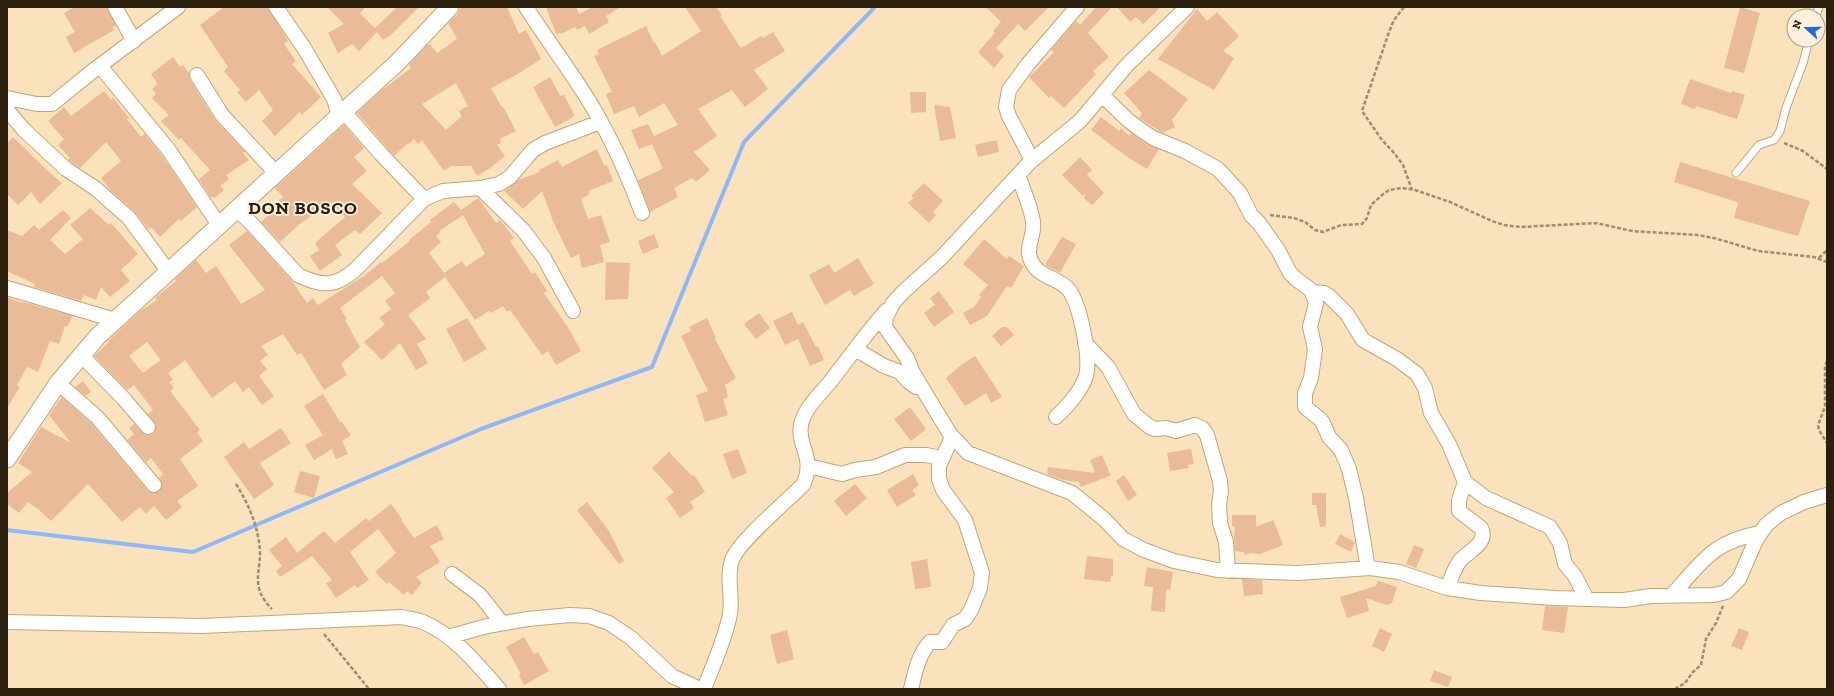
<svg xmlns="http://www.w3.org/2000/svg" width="1834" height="696" viewBox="0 0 1834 696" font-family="'Zilla Slab',serif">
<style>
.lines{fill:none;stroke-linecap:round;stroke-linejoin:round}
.stream{stroke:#90b8f6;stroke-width:4}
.building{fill:#e9bb99;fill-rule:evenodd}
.service-casing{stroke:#c2a577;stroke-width:9}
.minor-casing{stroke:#c2a577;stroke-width:16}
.tertiary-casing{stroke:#c2a577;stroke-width:19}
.path{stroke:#9f8d6f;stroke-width:2.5;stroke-dasharray:4 2;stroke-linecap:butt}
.service{stroke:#fff;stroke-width:7}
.minor{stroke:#fff;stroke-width:14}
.tertiary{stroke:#fff;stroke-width:17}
.labels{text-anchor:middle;stroke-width:3.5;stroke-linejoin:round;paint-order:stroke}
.district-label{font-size:18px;font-weight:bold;letter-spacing:1px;fill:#2b200e;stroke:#fdf1de}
</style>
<rect width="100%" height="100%" fill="#fae2bc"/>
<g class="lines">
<path class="stream" d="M7 530 193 552 481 429 652 367 744 142 875 7"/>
</g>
<path class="building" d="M75 7H107L116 26 112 27 114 30 74 53 66 37 75 32 64 13Z
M224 7H268L288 41 284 44 296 61 292 64 321 97 302 115 300 112 275 136 262 121 273 110 259 90 246 102 237 92 240 90 224 71 228 67 200 25Z
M327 7H365L360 14 375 28 397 7H419L392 34 383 40 377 32 359 51 352 44 338 53 328 33 344 24Z
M460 7H507L519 34 526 30 541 59 516 75 491 88 501 106 504 108 516 131 500 139 501 143 497 145 505 156 490 168 477 176 471 166H451L444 171 422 140 418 144 414 139 409 144 408 143 394 156 357 113 382 90 411 68 409 65 427 45 430 44 437 53 457 39 448 23 458 14ZM456 83 468 106 459 111 462 116 446 130 422 104Z
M546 7H576L579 14 593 7H621L606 16 609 22 589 34 585 26 577 30 575 27 561 34 560 33 556 34Z
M685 7H716L722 15 720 16 741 48 761 36 763 38 773 32 785 51 754 70 768 89 745 107 732 90 698 109 717 136 694 152 710 170 696 182 692 178 674 188 678 197 650 212 638 180 663 169 652 144 639 149 631 130 648 124 654 136 678 125 664 103 639 117 634 106 614 114 606 94 612 92 594 56 599 54 597 50 646 26 654 43 655 42 662 56 701 31Z
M986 7H1049L1025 31 1018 24 996 48 1004 56 994 68 978 52 995 33 993 31 1001 22Z
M1096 7H1112L1088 33 1109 57 1093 71 1096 74 1064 108 1051 96 1049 98 1029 77 1054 52 1051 50 1076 21 1080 25Z
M1117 7H1161L1143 24 1136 17 1130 22Z
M1740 7 1760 13 1744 73 1724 68Z
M1197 9 1207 21 1217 12 1239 36 1223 51 1234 58 1214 90 1158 59Z
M173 57 180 67 183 65 189 73 190 80 215 120 245 152 243 153 249 160 226 175 229 179 220 186 224 190 215 198 213 197 211 198 199 179 210 170 181 138 179 140 161 121 169 115 152 98 156 94 152 89 158 84 151 74Z
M1149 70 1188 99 1172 120 1175 127 1162 133 1139 118 1142 113 1124 93Z
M550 77 560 96 564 95 575 116 555 127 533 87Z
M1690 79 1731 93 1732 91 1745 95 1737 119 1696 106 1695 109 1681 104Z
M104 91 111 100 113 98 129 118 127 119 141 137 145 134 161 154 197 207 181 221 179 219 160 237 151 227 148 229 135 212 111 191 101 178 121 161 106 142 80 168 68 160 70 158 58 145 64 139 48 121 64 107 71 116Z
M910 92H926V112L911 113Z
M934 105 950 107 956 138 940 141Z
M1101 117 1119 131 1121 128 1129 136 1131 133 1148 145 1159 149 1147 169 1129 158 1091 130Z
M344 125 364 148 354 157 367 171 352 184 382 213 360 234 355 230 335 245 342 255 320 271 310 256 319 250 315 243 345 217 331 202 303 222V221L280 242 261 222 281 203 279 200 283 197 275 188Z
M13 137 50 173 62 183 40 204 31 192 18 205 7 194V143Z
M997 140 999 152 978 157 975 145Z
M597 149 604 166 607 165 613 181 588 191 590 194 581 199 588 219 601 215 610 242 600 245 604 262 582 268 579 254 571 258 553 221 542 191 523 209 504 191 518 180 540 172 539 170 558 160 562 167Z
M1080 157 1092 170 1087 175 1104 193 1092 205 1084 198 1086 194 1083 196 1062 175Z
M1680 162 1810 201 1798 236 1734 218 1738 203 1737 202 1674 182Z
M924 183 943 201 933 212 936 215 929 223 908 203 914 198 911 196Z
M478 198 496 223 500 220 514 238 510 241 532 274 535 272 547 291 544 293 569 329 581 351 556 365 548 351 542 355 510 310 507 312 503 306 491 313 489 311 475 320 445 277 426 292 430 298 408 315 426 339 417 344 428 363 416 370 400 343 382 360 364 342 385 324 379 318 391 309 385 301 395 293 382 276 340 308 347 319 345 320 360 347 341 364 347 375 324 390 301 353 297 355 283 334 261 346 268 355 260 361 267 369 259 376 274 396 262 405 249 387 243 392 235 381 212 398 185 360 168 373 173 380 169 382 174 388 170 391 200 430 197 433 203 441 180 459 198 486 177 501 182 507 166 520 154 506 146 514 140 507 122 522 88 484 51 521 38 509 28 502 19 513 7 504V493L32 472 18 463 41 427 71 443 49 415 62 397 91 423 148 491 155 493 160 491 162 484 159 478 163 474 151 458 146 462 127 440 134 434 129 428 134 424 145 435H150L154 433 156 425 148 414 153 410 134 385 127 390 94 356 109 342 108 341 139 312 157 300 155 298 176 281 175 279 196 260 206 273 216 266 241 304 265 290 229 245 247 231 292 281 307 303 313 298 318 305 364 276 381 262 382 263 410 241 409 240 431 222 430 220 454 202 461 210ZM463 215 485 254 466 267 462 261 444 273 429 253 441 242 436 236 441 232 439 231ZM147 342 161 360 143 373 129 356Z
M90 208 109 225 111 223 138 254 121 270 130 281 110 297 101 287 96 300 84 295 81 301 34 287 35 284 7 271V230L22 236 34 225 39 230 63 210 71 218 50 240 65 254 83 239 70 225Z
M654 234 659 247 643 254 638 241Z
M1062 237 1076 244 1060 273 1045 265Z
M984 239 1007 259 1009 256 1024 266 1011 288 1007 286 987 316 970 325 963 313 974 307 981 297 979 295 988 285 963 264Z
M858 258 874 284 854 296 850 290 825 305 809 275 829 264 834 273Z
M606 262 630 263 628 299 605 300Z
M939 291 954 312 934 327 924 313 935 305 930 298Z
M7 297 22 303 23 302 73 316 67 327 65 326 59 344 50 341 38 372 27 367 17 385 20 387 7 408Z
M792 312 798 325 803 322 816 347 818 346 824 360 810 366 798 339 785 345 773 321Z
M759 313 770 328 756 339 744 324Z
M467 318 487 349 464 362 446 329Z
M707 318 716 338 715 339 736 378 725 385 728 397 723 399 728 415 705 422 696 395 708 391 681 336 691 331 689 327Z
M1002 327H1007L1014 335 1001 346 992 336Z
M975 356 1002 397 991 403 986 393 965 406 946 378 961 365Z
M83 381 91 392 86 396 75 387Z
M323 394 340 422 341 421 351 435 342 441 348 454 336 459 332 449 314 460 305 445 323 435 304 406Z
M910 407 926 429 911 441 894 419Z
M281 428 291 443 260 463 274 485 254 499 224 457 244 442 249 449Z
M738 449 747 473 732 479 723 454Z
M1191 449 1194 464 1188 465 1189 468 1170 471 1167 453Z
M669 452 692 476 694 475 705 492 690 502 694 508 680 518 666 498 674 492 652 468Z
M1102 455 1110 474 1112 475 1081 487 1079 482 1063 480 1047 474 1048 467 1095 473 1090 460Z
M300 471 320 476 314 498 294 492Z
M913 474 919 485 912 490 916 495 897 507 887 490Z
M1124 475 1137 495 1128 501 1116 481Z
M855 484 867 498 846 516 834 501Z
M1312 493H1326V526L1320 527 1316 505H1312Z
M587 502 609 531 624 561 619 564 577 510Z
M391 504 402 519 401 520 414 538 437 525 444 539 430 546 440 562 416 577 422 583 412 595 407 591 404 595 389 582 387 584 375 572 396 553 378 529 350 552 369 580 357 588 355 585 336 598 326 583 332 580 312 556 280 577 276 571 282 566 269 550 286 537 297 553 324 531 335 543 366 518 369 521Z
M1232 515H1256V527L1273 520 1283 545 1260 554 1251 553 1245 555 1244 552 1235 551 1234 538 1235 526H1232Z
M1340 534 1355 542 1351 552 1335 544Z
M1414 545 1424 549 1416 568 1406 564Z
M1087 556 1113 559V576H1111L1110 582 1084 579Z
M927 559 931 587 915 589 911 562Z
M1147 567 1173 572 1170 590 1166 589 1165 612 1151 611 1153 587 1144 586Z
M1242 579 1262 580 1263 594 1244 596Z
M1378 581 1397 587 1392 603 1387 605 1366 598 1369 611 1347 618 1340 597 1376 586Z
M1545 606 1568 607 1564 633 1542 630Z
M1380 628 1392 634 1384 652 1372 646Z
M1739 628 1749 632 1742 650 1731 646Z
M787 630 794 659 777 664 770 635Z
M524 637 534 654 538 652 549 671 524 685 519 675 521 674 506 647Z
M1434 670 1452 677 1448 687 1430 681Z"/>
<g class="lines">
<defs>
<path id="service" d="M1816 16 1819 7
M1736 173 1759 145 1774 140 1780 131 1786 108 1803 63 1809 40"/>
<path id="minor" d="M115 7 134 41
M276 7 304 48 334 99 339 116
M526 7C548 42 574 75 595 111 614 144 629 178 642 213
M1187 7 1127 65 1080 121 1030 162 941 258 903 292 893 303 886 317 885 327 907 358 913 373 950 434 968 453 1072 493 1104 519 1123 539 1144 550 1174 561 1217 570 1298 573 1370 568 1399 572 1447 588 1481 593 1555 598 1624 600 1651 596 1714 595 1726 592 1739 579 1756 540 1766 525 1781 513 1804 502 1827 495
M100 66 168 149 219 225
M197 75 222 115 276 173
M1102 95 1129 121 1141 130 1153 138 1185 151 1218 169 1240 193 1251 215 1259 223 1278 250 1290 273 1296 279 1311 290 1316 303 1310 327 1315 349 1311 378 1305 393V407L1320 419 1323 423 1329 437 1341 450 1349 469 1356 498 1368 568
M7 98 37 104H52L94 70 178 7
M7 110 24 130 66 169 95 188 129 218 168 271
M344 112 381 154 424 199
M1032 160 1009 116 1006 107 1009 90 1028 64 1077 7
M1018 175C1023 190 1031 206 1033 222 1035 234 1026 247 1030 258 1037 279 1058 276 1069 290 1080 305 1091 358 1086 376 1082 390 1066 408 1056 417
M480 188 523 230 544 258 573 311
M236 209 250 222 298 275C322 287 336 287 356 269L424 199 443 191 480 188 499 184 510 177 533 150 545 143 600 122
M7 288 115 320
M1312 292 1324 293 1329 296 1347 314 1363 340 1397 359 1417 374 1425 388 1431 413 1449 444 1465 482 1486 498 1550 527 1560 543 1565 564 1575 576 1586 598
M1085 343 1108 367 1134 414 1150 427 1155 429 1166 428 1176 431 1195 425 1202 428 1207 435 1220 481 1221 491 1219 505 1220 523 1226 542 1228 571
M855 349 884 366 900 372 908 381 916 387
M81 355 123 398 148 427
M58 383 97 417 154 485
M808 466 842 474 855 470 876 467 905 455H926L942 458
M452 574 480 595 502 623
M1447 588C1451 579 1454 569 1459 562 1467 551 1489 544 1481 528L1459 511V500L1465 482
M1672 595C1702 562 1713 541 1761 533
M7 622 202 626 402 617C408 619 416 619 423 622 454 635 477 664 499 689
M448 637 487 626 528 619 570 615 589 616 609 623 631 638 672 676 700 689
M704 689C713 665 725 640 730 614 733 596 726 577 732 560 738 542 787 501 803 485 816 457 797 447 801 425 804 409 820 394 830 382 849 358 866 333 887 310
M911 689C915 673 918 655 930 642H942L953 625 965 619 971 610 980 588 982 573 965 520 943 490 939 479V466L952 437"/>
<path id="tertiary" d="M7 459 58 383 97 337 398 62 450 7"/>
</defs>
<use href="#service" class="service-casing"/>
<use href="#minor" class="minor-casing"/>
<use href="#tertiary" class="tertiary-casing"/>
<path class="path" d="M1404 7 1394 20 1389 32 1362 111 1382 140 1395 154 1403 165 1412 190
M1784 143 1803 151 1827 169
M1270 215 1294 218 1305 222 1315 230 1323 232 1341 225 1362 224 1367 218 1371 205 1382 195 1389 190 1402 188 1415 190 1450 202 1492 221 1504 225 1521 227 1596 223 1632 231 1697 235 1714 238 1758 251 1814 257 1827 262
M1819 258 1827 250
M1827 361 1825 366V407L1818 425 1819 430 1827 443
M236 484C247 502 256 521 259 542 264 569 247 584 272 609
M324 634 369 689
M1675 689 1685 683 1693 672 1701 665 1706 639 1716 623 1723 606"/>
<use href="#service" class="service"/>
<use href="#minor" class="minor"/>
<use href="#tertiary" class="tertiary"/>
</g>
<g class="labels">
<g class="district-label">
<text x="303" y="214">DON BOSCO</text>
</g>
</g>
<rect width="1834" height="696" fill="none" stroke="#2b200e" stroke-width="16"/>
<g transform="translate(1806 28) rotate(291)"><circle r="19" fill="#fdf1de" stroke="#a99d8b"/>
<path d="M0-3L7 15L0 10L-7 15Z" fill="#206ad6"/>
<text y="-6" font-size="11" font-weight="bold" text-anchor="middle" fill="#2b200e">N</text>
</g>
</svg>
